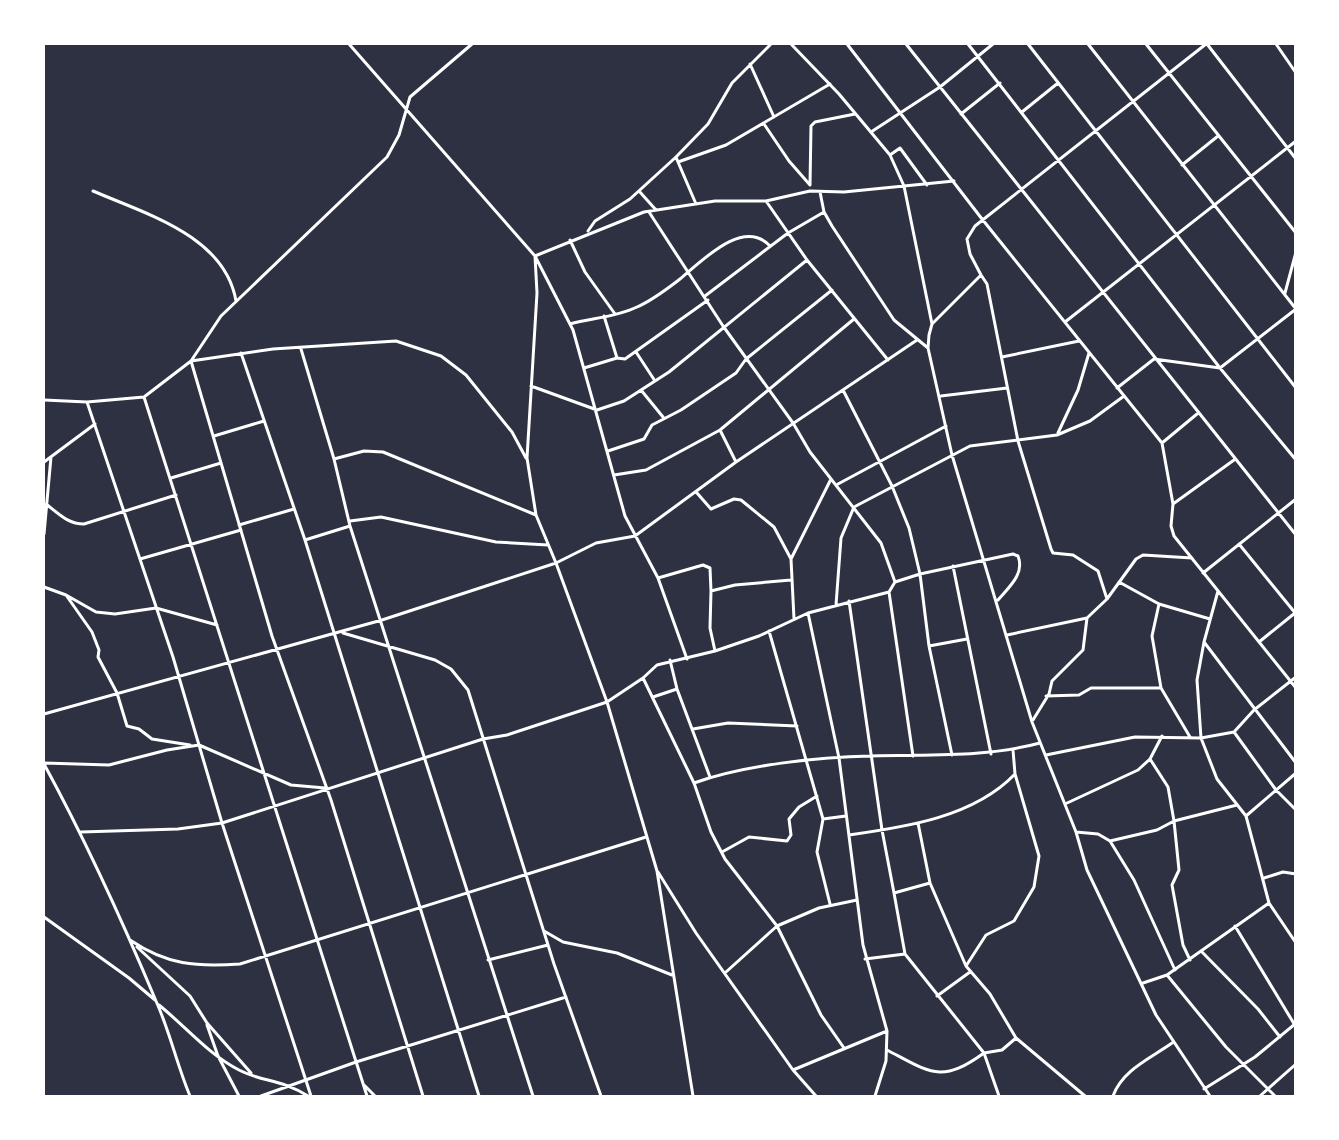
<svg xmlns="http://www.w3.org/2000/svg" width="1339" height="1140" viewBox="0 0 1339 1140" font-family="Montserrat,sans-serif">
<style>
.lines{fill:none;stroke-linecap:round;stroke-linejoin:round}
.minor{stroke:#fff;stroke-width:3}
</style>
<rect width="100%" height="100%" fill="#2d3142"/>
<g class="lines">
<path class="minor" d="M349 44 535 256 573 330 625 516 658 578 687 659
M791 44 839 94 890 155 904 186 932 324
M847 44 982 219 1162 443 1197 414
M906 44 1296 535
M968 44 1220 368 1296 460
M1028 44 1296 388
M1088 44 1296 309
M1146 44 1296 233
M1206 44 975 226 967 239 970 254 981 275 932 324 929 335 928 348 952 455 1032 722 1076 832 1087 870 1156 1015 1210 1096
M1207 44 1296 159
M1276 44 1296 73
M750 64 774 117
M1022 112 1058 83
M961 114 1000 83
M764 124 789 161 810 185
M871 132 940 87 993 44
M890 155 900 148 927 185
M676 157 678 162 726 145 830 84
M678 162 696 204
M1182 165 1218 136
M810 185 811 126 815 122 855 114
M93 191C146 214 225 236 236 301
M639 191 656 210
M820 192 824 212 832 226 894 320 928 348
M766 201 807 260 888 360
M649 212 723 326 793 423 810 452 881 543 895 582
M588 231 595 221 630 199 676 157 708 124 732 83 771 44
M570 240 585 272 615 314
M981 275 987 284 1018 441 1051 549 1053 553 1073 555 1098 571 1107 599
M1285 293 1296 252
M705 296 788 233 824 212
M604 316 617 358
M1065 322 1296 141
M570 324C592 318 617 317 637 307 653 300 667 289 680 279 701 262 743 217 770 246
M301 349 334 459 350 526 533 1096
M636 352 655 381
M241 353 305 540 479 1096
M1002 357 1079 341
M584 368 617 358 625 359 708 300
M531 386 597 410 624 401 669 372 807 260
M1117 388 1154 359 1220 368 1296 309
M641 390 663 417
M843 390 892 486 909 528 920 574 929 646 952 755
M941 396 1007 388
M144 397 367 1096
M44 400 87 402 144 397 191 361 221 316 387 157 399 135 410 97 472 44
M87 402 173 657 222 823 311 1096
M720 430 736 462
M1058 433 1078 390 1089 353
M214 436 264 421
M1162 443 1173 504 1171 526 1174 536 1296 688
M608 451 644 439 652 425 681 410 736 373 746 359 832 290
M334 459 364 451 383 452 536 515
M44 462 95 424
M614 475 646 470 720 430 854 319
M171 478 221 463
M838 484 946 426
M697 493 711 509 734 499 741 500 774 527 791 559
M46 504C59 514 68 524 84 524L176 495
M1173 504 1234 460
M350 521 381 517 496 542 548 545
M239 525 294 509
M44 534 51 457
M305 540 350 526
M1239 544 1296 614
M140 559 241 530
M953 566 991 754
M1203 573 1296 499
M658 578 703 565 710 568 711 591 735 585 791 580
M1119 582 1159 604 1210 619
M44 587 66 595 96 612 115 614 156 608 217 625
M711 591 710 628 715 651
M1218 591 1204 642 1197 680 1201 738 1234 732 1254 710 1296 677
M889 592 913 756
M66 595 92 632 99 650 98 657 117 693 127 726 139 729 152 739 190 745
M849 601 882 830 894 893
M1159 604 1152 636 1161 688
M836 605 841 538 854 507 970 446 1057 435 1090 421 1124 396
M808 613 839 758 863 945 887 1031 886 1061 875 1096
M794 619 791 559 831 479
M769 631 823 819 846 816
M343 633 435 660 451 669 468 690 554 964 601 1096
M1007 635 1087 618 1107 599 1136 559 1143 555 1192 558
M1204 642 1296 763
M1259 642 1295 613
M929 646 967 639
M670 660 677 689 710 777
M643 678 694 783 711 832 725 859 777 926 821 1015 844 1048
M1046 696 1079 695 1091 688H1161L1190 737
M653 697 677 689
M44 714 382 620 556 563 596 543 635 536 736 462 917 340
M1033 720 1049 694 1052 681 1083 650 1087 618
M693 729 728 723 797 726
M1234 732 1276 790 1296 810
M1046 755 1135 737 1201 738 1217 779 1246 816 1269 903 1296 943
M1150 759 1168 787 1174 821 1237 805
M44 763 109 765 167 750 199 745 291 785 325 788
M44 764C86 841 122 920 156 1001 170 1032 177 1065 190 1096
M694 783C744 765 818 757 871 756 928 754 984 758 1040 743
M1065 804 1138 770 1150 759 1162 736
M1246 816 1296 773
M823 819 817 852 830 904
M918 823 930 883 966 966 990 994 1016 1038 1085 1096
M81 832 178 829 222 823 483 739 507 735 607 702 643 678 657 665 715 651 759 636 808 613 889 592 895 582 920 574 1013 554 1018 556C1025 574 1009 587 998 600
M1076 832 1098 834 1110 841 1157 830 1174 821 1179 870 1172 885 1183 945 1190 960
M849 835C906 827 974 817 1015 774L1013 750
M1110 841 1134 880 1175 970
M722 852 749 837 787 841 791 835 789 819 799 807 817 796
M658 872 696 933 793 1070 816 1096
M1264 878 1283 872 1296 874
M44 917 129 978 155 1000
M1235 926 1296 1027
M544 931 563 942 617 953 672 975
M130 940C167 965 196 967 240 964L646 837
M137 947 190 996 207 1023 251 1073
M1202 952 1258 1009 1280 1037
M905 954 894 893 930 883
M865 959 905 954 984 1053 1002 1050 1016 1038
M488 960 548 945
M966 966 986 935 1014 921 1034 887 1039 856 1015 774
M726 972 777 926 819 908 857 900
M1167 975 1226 1047 1275 1096
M1143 983 1167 975 1269 903
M937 996 970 972
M159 1005C185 1026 209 1055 239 1070 262 1082 281 1079 308 1096
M207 1025 218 1056 239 1096
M887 1050C931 1073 941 1084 984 1053L999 1096
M793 1070 887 1031
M364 1085 375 1096
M1204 1089 1255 1057 1295 1024
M261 1096 356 1062 566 997
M423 1096 331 800 272 636 191 361 273 349 396 341 441 356 466 375 512 432 526 458
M693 1096 657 871 607 702 556 563 536 515 527 458 537 293 535 256 644 212 715 201H766L810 191 844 192 954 181
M1113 1096C1122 1070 1151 1058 1172 1043
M1260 1096 1296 1064"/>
</g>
<rect width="1339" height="1140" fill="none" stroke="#ffffff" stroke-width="90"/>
</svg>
